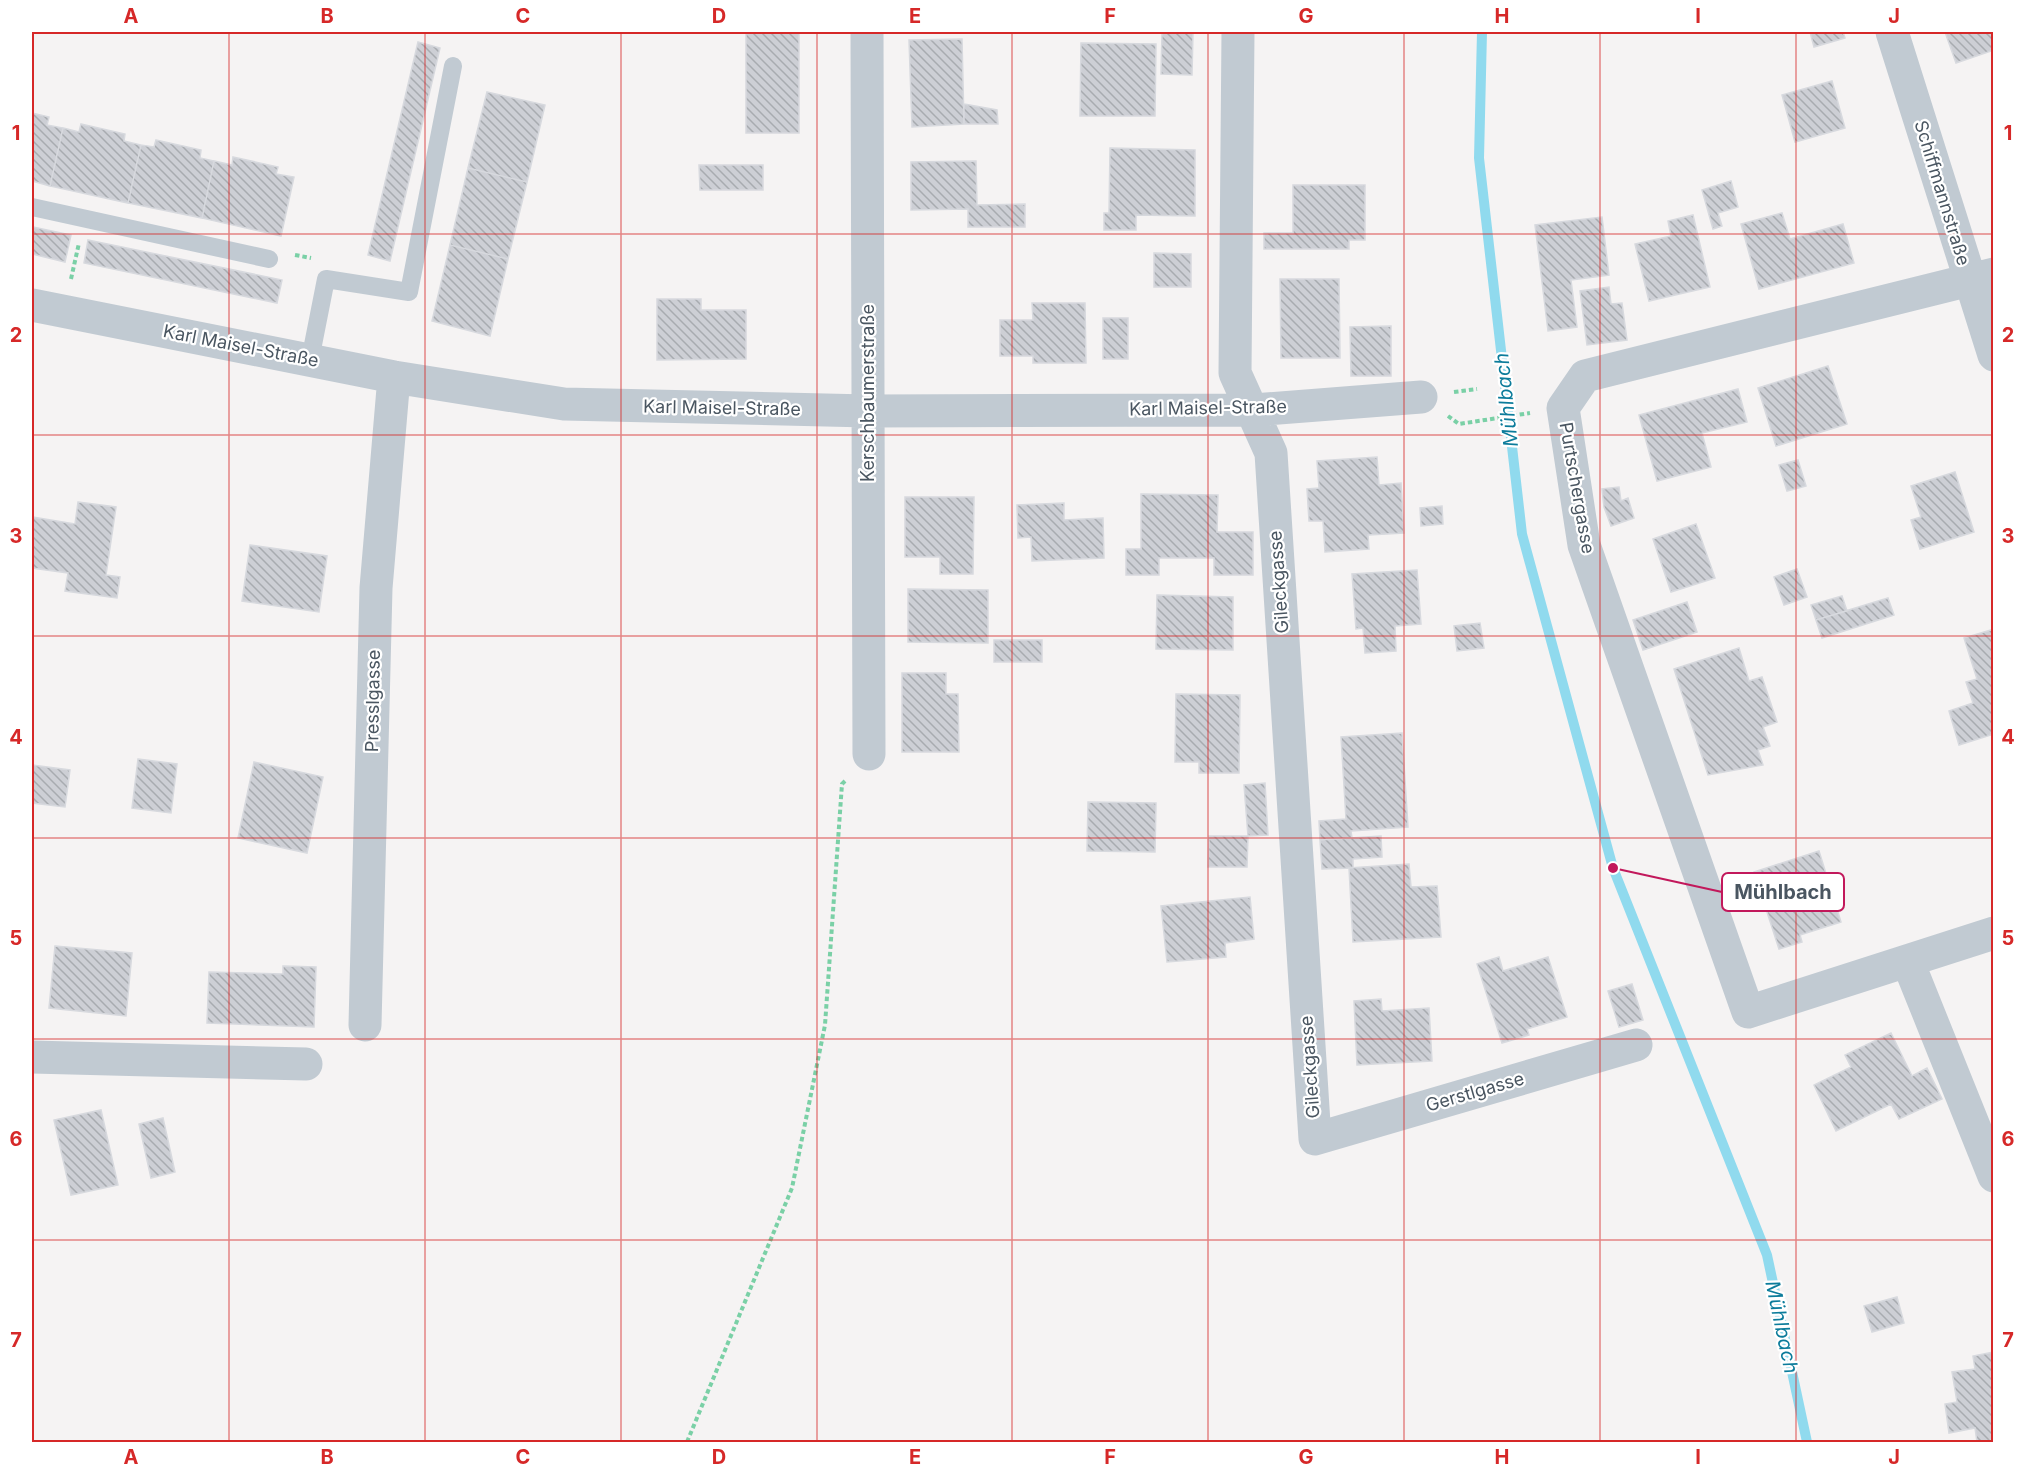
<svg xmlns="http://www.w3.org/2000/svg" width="2025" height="1474" viewBox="0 0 2025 1474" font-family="Inter,sans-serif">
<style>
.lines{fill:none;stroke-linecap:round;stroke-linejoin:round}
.stream{stroke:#90daee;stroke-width:10}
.building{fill:url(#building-back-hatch);stroke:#d7d9de;stroke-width:1.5}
.path{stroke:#7ad0a6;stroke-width:4;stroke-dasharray:4.5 3;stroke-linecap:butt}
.lane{stroke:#c1cad2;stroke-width:18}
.street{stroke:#c1cad2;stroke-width:33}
.grid{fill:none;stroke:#d62828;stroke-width:1.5;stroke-opacity:0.55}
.labels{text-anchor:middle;stroke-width:4.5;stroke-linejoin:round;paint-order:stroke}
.street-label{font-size:18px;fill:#4a5661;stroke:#fff}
.water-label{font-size:20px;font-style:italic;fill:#0c7c9b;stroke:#fff}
.leader{fill:none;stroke:#c2185b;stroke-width:2}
.callout-dot{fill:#c2185b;stroke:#fff;stroke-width:2}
.callout{fill:#fff;stroke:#c2185b;stroke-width:2}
.callout-label{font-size:20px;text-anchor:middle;font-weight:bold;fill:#4a5661}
.neatline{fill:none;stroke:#d62828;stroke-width:2}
.grid-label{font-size:20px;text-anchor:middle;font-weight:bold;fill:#d62828}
</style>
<defs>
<pattern id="building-back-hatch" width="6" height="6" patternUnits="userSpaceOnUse" patternTransform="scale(1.5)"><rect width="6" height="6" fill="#cdcfd5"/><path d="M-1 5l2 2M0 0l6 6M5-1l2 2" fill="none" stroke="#a8abb0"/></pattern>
</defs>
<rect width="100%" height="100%" fill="#f5f3f3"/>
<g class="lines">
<path class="stream" d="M1482 32 1479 158 1522 534 1613 868 1767 1255 1807 1442"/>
</g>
<path class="building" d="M1162 32H1193L1192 75 1161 74Z
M1810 32H1843L1845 38 1814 47Z
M1945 32H1994V50L1956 63Z
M746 33H799V133H746Z
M962 39 964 124 912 127 909 40Z
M418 42 440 48 390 261 368 255Z
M1081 43 1156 44 1155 116H1080Z
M1832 81 1845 128 1795 142 1782 95Z
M487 92 545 105 527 182 468 168Z
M964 104 997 110 998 124H964Z
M32 113 49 117 47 125 63 128 50 186 32 181Z
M81 124 125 134 124 141 141 145 128 203 50 186 63 128 79 132Z
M156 140 201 150 200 158 214 161 202 218 128 203 141 145 154 147Z
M1110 148 1195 150V216L1136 215V230H1104V213H1109Z
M233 157 278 167 276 174 294 177 281 236 202 218 214 161 232 165Z
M976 161 977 205 1025 204V227H968V209L911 210V162Z
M699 165H763V190H700Z
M468 168 527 182 508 259 450 245Z
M1731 181 1738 207 1718 213 1722 226 1713 229 1702 190Z
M1293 185H1365V240H1349V249H1264V233H1293Z
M1782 213 1790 239 1843 224 1854 263 1759 289 1741 224Z
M1693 215 1710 287 1649 301 1635 244 1671 236 1668 221Z
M1602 217 1609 275 1571 280 1577 327 1548 331 1535 225Z
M33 227 71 235 65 262 32 254Z
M88 240 282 280 277 303 84 263Z
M450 245 508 259 490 336 432 321Z
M1154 253 1191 254V287H1154Z
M1280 279H1339L1340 358H1281Z
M1609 287 1611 304 1622 303 1627 340 1587 345 1580 291Z
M657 299H701V310H746V359L657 360Z
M1032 303H1085L1086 363H1033V356H1000V320H1033Z
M1103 318H1128V359H1103Z
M1391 326V376H1351L1350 327Z
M1828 366 1847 424 1776 446 1758 388Z
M1738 389 1747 422 1702 433 1711 467 1657 481 1639 415Z
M1377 457 1379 485 1401 483 1404 533 1368 535 1369 549 1325 552 1323 521H1309L1307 489 1319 488 1317 461Z
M1798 460 1806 486 1787 491 1779 465Z
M1955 472 1974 532 1920 549 1911 520 1921 517 1911 486Z
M1619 487 1621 501 1628 498 1634 518 1611 526 1604 507 1602 489Z
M1141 494 1218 495 1217 532H1253V575H1214V558H1159V575H1126V549H1141Z
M905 497H974L973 574H940V557H905Z
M78 502 116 507 106 575 120 577 117 598 65 591 68 573 32 568V517L75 524Z
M1064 503V520L1103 518 1104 558 1032 561 1031 537 1018 538 1017 505Z
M1442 506 1443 524 1421 526 1420 508Z
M1696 524 1715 578 1671 592 1653 539Z
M250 545 327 556 319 612 242 601Z
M1797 569 1807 597 1784 605 1774 577Z
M1417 570 1421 624 1395 626 1396 651 1365 653 1363 628 1356 629 1352 574Z
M908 589 988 590V643L908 642Z
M1157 595 1233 597V650L1156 649Z
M1842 596 1847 611 1816 620 1811 605Z
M1888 598 1894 615 1822 638 1816 620Z
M1687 602 1697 632 1643 650 1633 620Z
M1480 623 1484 648 1457 651 1454 626Z
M1994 629V734L1959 745 1949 711 1973 703 1966 682 1977 679 1964 638Z
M994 640H1042V662H994Z
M1739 648 1749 681 1762 677 1777 722 1763 727 1770 746 1758 750 1763 765 1708 775 1674 669Z
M902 673H946V694H958L959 752H902Z
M1176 694 1240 695 1239 773H1199V762H1175Z
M1402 733 1408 827 1351 831 1352 838 1320 840 1319 821 1346 819 1341 737Z
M138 759 177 764 171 813 132 808Z
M254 762 323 777 307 853 238 838Z
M32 765 70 770 65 807 32 803Z
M1265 783 1268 835 1248 836 1244 785Z
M1088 802 1156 803 1155 852 1087 851Z
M1209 836H1248L1247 867H1208Z
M1381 836 1382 857 1353 859V868L1322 869 1320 840Z
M1819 851 1841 922 1800 935 1802 942 1779 949 1754 872Z
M1409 864 1411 887 1437 886 1441 937 1353 942 1349 868Z
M1250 897 1254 939 1225 943 1226 957 1167 962 1161 906Z
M55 946 132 953 126 1016 49 1008Z
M1499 957 1503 971 1548 957 1567 1017 1527 1029 1529 1035 1502 1043 1477 964Z
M283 966 316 967 314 1027 207 1023 209 972 283 974Z
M1632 984 1643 1020 1619 1027 1608 991Z
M1381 999 1382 1011 1429 1008 1432 1061 1357 1065 1354 1001Z
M1891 1033 1912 1076 1927 1068 1942 1099 1899 1119 1891 1104 1836 1131 1814 1085 1851 1067 1845 1055Z
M101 1110 118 1185 71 1195 54 1120Z
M163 1118 175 1172 151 1178 139 1124Z
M1897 1297 1904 1323 1872 1332 1864 1306Z
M1994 1352V1440L1977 1442 1975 1428 1949 1433 1945 1404 1957 1402 1952 1372 1975 1369 1973 1356Z"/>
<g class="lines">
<path class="path" d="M295 255 311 258
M71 279 79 243
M1454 392 1477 389
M1448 416 1459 424 1530 413
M687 1442 792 1188 825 1025 842 784 847 779"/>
<path class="lane" d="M32 207 269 259
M310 360 326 279 409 292 453 66"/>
<path class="street" d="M867 32 869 754
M1238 32 1235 373 1271 453 1315 1139 1636 1045
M1892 32 1994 355
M1994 274 1585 376 1563 408 1584 545 1748 1012 1994 933
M32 305 394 377 564 404 868 411 1253 410 1421 397
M1908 962 1994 1176
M365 1025 376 588 394 377
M32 1057 306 1064"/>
</g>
<path class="grid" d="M229 32V1442M425 32V1442M621 32V1442M817 32V1442M1012 32V1442M1208 32V1442M1404 32V1442M1600 32V1442M1796 32V1442M32 234H1994M32 435H1994M32 636H1994M32 838H1994M32 1039H1994M32 1240H1994"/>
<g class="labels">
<g class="street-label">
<text transform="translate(1942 193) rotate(73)" y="6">Schiffmannstraße</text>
<text transform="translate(241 346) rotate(11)" y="6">Karl Maisel-Straße</text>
<text transform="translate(868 393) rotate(-90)" y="6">Kerschbaumerstraße</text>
<text transform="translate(722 408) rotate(1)" y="6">Karl Maisel-Straße</text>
<text transform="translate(1208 408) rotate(-1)" y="6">Karl Maisel-Straße</text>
<text transform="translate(1577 488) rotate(80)" y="6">Purtschergasse</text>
<text transform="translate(1279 582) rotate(-94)" y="6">Gileckgasse</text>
<text transform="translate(373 701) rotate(-89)" y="6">Presslgasse</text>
<text transform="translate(1310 1067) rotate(-94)" y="6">Gileckgasse</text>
<text transform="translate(1475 1092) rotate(-16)" y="6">Gerstlgasse</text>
</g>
<g class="water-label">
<text transform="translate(1506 400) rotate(-96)" y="7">Mühlbach</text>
<text transform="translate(1782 1327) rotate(78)" y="7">Mühlbach</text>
</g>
</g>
<path class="leader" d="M1613 868L1722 892"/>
<circle class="callout-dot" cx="1613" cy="868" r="6"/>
<rect class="callout" x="1722" y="873" width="122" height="38" rx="6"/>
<g class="callout-label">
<text x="1783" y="899">Mühlbach</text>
</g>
<rect width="2025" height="1474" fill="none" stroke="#ffffff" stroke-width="66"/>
<rect x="33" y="33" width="1959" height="1408" class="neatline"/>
<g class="grid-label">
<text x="131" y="23">A</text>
<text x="327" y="23">B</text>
<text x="523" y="23">C</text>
<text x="719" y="23">D</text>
<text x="915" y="23">E</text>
<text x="1110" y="23">F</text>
<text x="1306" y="23">G</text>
<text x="1502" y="23">H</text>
<text x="1698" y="23">I</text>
<text x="1894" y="23">J</text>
<text x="16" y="140">1</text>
<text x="2008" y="140">1</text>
<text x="16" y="342">2</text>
<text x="2008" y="342">2</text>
<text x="16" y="543">3</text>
<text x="2008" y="543">3</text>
<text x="16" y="744">4</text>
<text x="2008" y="744">4</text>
<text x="16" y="945">5</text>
<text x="2008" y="945">5</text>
<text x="16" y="1146">6</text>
<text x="2008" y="1146">6</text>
<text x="16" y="1347">7</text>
<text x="2008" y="1347">7</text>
<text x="131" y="1464">A</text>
<text x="327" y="1464">B</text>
<text x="523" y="1464">C</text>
<text x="719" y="1464">D</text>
<text x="915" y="1464">E</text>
<text x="1110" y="1464">F</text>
<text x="1306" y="1464">G</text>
<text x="1502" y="1464">H</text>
<text x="1698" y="1464">I</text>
<text x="1894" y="1464">J</text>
</g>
</svg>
